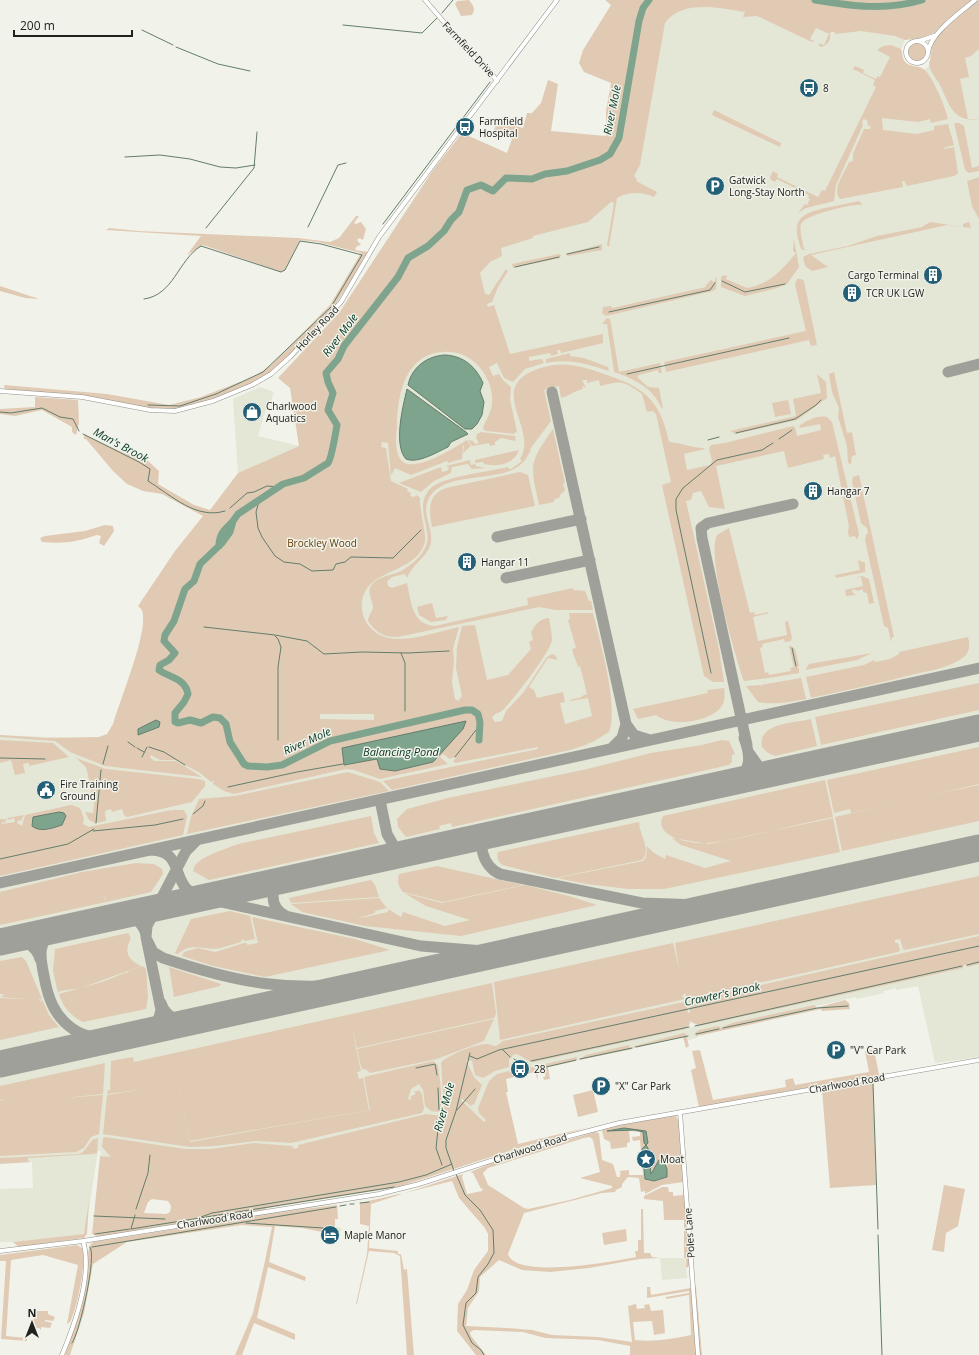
<svg xmlns="http://www.w3.org/2000/svg" width="979" height="1355" viewBox="0 0 979 1355" font-family="'Open Sans',sans-serif">
<style>
.built{fill:#e4e6d6}
.green{fill:#e1cab3;fill-rule:evenodd}
.water{fill:#7fa48e;stroke:#637d6c}
.lines{fill:none;stroke-linecap:round;stroke-linejoin:round}
.stream{stroke:#637d6c;stroke-width:1}
.river{stroke:#7fa48e;stroke-width:7}
.taxiway{stroke:#9fa09a;stroke-width:11}
.runway{stroke:#9fa09a;stroke-width:27}
.minor-casing{stroke:#90918a;stroke-width:5}
.minor{stroke:#fff;stroke-width:4}
.labels{text-anchor:middle;stroke-width:3;stroke-linejoin:round;paint-order:stroke}
.street-label{font-size:10px;fill:#21211e;stroke:#f1f2ea}
.poi-label{font-size:10px;fill:#21211e;stroke:#f1f2ea;text-anchor:start}
.park-label{font-size:10px;fill:#633d0a;stroke:#f1f2ea}
.water-label{font-size:11px;font-style:italic;fill:#01351f;stroke:#f1f2ea}
</style>
<rect width="100%" height="100%" fill="#f1f2ea"/>
<path class="built" d="M695 2 753 13 814 27 829 34 851 30 907 33 900 53 902 65 922 72 932 63 979 4V960L529 1059 683 1029 979 963V1057L935 1063 918 986 896 990V988L884 991V993L857 999 856 997 695 1034 696 1038 688 1040 686 1035 635 1046 633 1049 544 1067 542 1070 537 1071 510 1073 498 1084 512 1150 247 1172 100 1156 101 1151H98L85 1234 13 1242H0V1189L33 1188 32 1161 0 1163V735L72 738 113 742 115 729 216 778 340 499 473 243 572 205 669 14 684 3Z
M260 387 274 392 271 402H268L258 436 299 446 238 473 233 399Z
M335 1227 341 1228 340 1235 337 1236V1243H330L326 1241 325 1233 322 1232 323 1228Z
M660 1258H685L687 1278 662 1280Z"/>
<path class="green" d="M469 0C473 5 476 9 472 15L461 16 455 4 457 1Z
M605 0H972L934 33 923 38 905 40 895 36 861 31 835 34 834 32 830 33C831 39 829 44 822 47L819 46V43L824 45 829 34 816 28 810 39 814 41 812 42 757 16 743 17 745 12C717 7 681 0 665 23L640 165 634 176 637 179 636 181 657 192 654 197C642 192 629 191 617 198L609 247 607 245 614 203 611 202 588 222 533 236V238L501 248 502 256 490 262 480 273 485 294 489 295 506 269 508 271 498 287 492 302 487 304 488 307 494 305 510 354 603 334V343L561 353 560 350H557L558 354 551 356 550 353 529 357V361L542 359 544 363 525 369 513 382 504 378 497 363 489 367 493 376 499 374 503 380 511 387 510 400 517 431 514 434 486 431 483 429C484 423 488 418 490 412 497 392 486 369 469 358 461 353 452 351 443 352 405 354 397 396 397 427 396 435 395 446 398 454 399 459 403 463 408 464 424 467 454 448 467 440L471 446 463 453 464 446 463 445 462 459 448 463 447 461 411 475 395 468 391 476 388 443 382 442 381 447 386 448 391 481 408 489 407 491 411 493 410 496 414 497 417 495 420 498C419 510 428 537 424 545 412 575 367 568 362 602 361 611 364 621 370 627 389 651 434 632 459 627L453 649 454 660 452 682 455 699 458 701 462 696 456 668 457 647 462 626 475 625 487 680 508 675 531 649 529 642 533 640 531 632C536 624 539 619 549 618 550 625 552 633 552 640 550 653 514 698 504 709 499 714 495 712 492 718L495 722 502 721 506 711 523 693 547 657 552 654 556 656 557 660 548 658 529 687 534 690 537 698 563 692 565 702 560 703 565 724 592 716 588 698 570 701V700L582 697V696L587 694 580 666 578 667C576 660 573 655 572 649L576 648 568 620 570 619 569 613H593C600 642 619 706 609 732L591 743 587 742 589 744 570 750 392 790 383 781 538 749V747L455 763 453 761 456 758 454 757 450 759 443 754 440 757 448 764 380 779 354 770 346 769 234 794 224 791 213 784 214 781 211 782 200 773 176 760H160L151 755 150 757 154 761H176L202 777 105 766 70 752 55 741 0 737V735L45 738 99 737 107 734 113 724C120 700 145 639 143 617 143 612 142 609 138 606L175 551 203 516 162 494 143 491 127 484 113 471 86 439H84V434L124 453 148 461 159 471 158 484 194 505 210 510 238 473 299 446 290 388 278 378 339 313 433 170 462 133 507 153 512 139 494 131 497 120 523 128 527 113H532L541 103 548 80 558 84 551 131 606 136V111L611 83 584 72 579 63 583 50 611 5ZM320 714H374V720L320 719Z
M979 0V49L971 56 965 58 969 77 960 79 968 119H979C952 123 949 103 939 83 935 77 930 71 929 64 932 55 930 48 935 40 939 33 971 4 979 0Z
M908 52a9 9 0 1 1 18 0a9 9 0 1 1-18 0Z
M891 45 901 49C902 52 902 55 903 58 907 69 918 64 925 70 934 80 945 106 948 119L931 123 930 119 918 122 882 118 883 130 917 134 934 130V126L948 124 954 145 944 148V149L954 147 958 173 954 176 907 186 904 181H902L903 187 840 199C831 190 845 172 849 162L853 161V153L864 129H870L871 127 868 125 867 120 863 119 862 123 863 125 836 185 834 201 806 208 798 213 805 204 807 205 810 199 808 198 809 195 777 179 775 182 771 180 770 177 773 171 778 174 777 177 818 197 822 190 825 191 876 87 873 85 875 80 853 69 855 66 864 70 863 73 876 79 878 76 880 77 890 57 877 50 883 46Z
M714 110 781 143 780 147 712 115Z
M954 123H959L964 126 972 168 979 166V171L969 173 965 170Z
M979 177V219L972 206 967 181Z
M859 201 863 205C854 203 804 215 801 224 799 231 803 242 804 249H808L803 250 801 249C791 221 799 214 825 208 837 206 848 203 859 201Z
M356 216H359L354 223 356 224 361 222 366 229 363 240 359 238 357 240 361 245 357 246 355 250 368 252C343 297 309 346 267 375 253 385 235 390 220 396 206 402 191 408 176 410 149 412 121 402 95 398 66 393 35 392 5 390L4 385 107 394 169 405 201 397 255 376 271 365 330 305 361 253 318 242 300 240 285 270 281 272 203 245 187 255 201 236 106 230 109 228 138 231 298 238 330 242 339 238Z
M930 222 963 227V224L969 222 971 228 947 225 811 255 828 267 812 271 805 266 803 257 809 254 848 246 877 236 922 227Z
M794 239 799 267 787 284 777 288 745 296 721 287V277L724 275 727 276 726 279 747 288C769 285 783 269 796 253L793 251Z
M602 244V250L568 256 566 254Z
M559 254 561 255 560 258 513 268 512 264Z
M717 276 716 289 713 291 606 316 602 313 603 307 611 306 612 308 706 287V285L711 280 714 282Z
M797 279H801L804 281 817 345 811 346 809 340 666 372 664 362 806 331 795 285Z
M0 286 39 299 25 298 0 291Z
M607 318 610 319 611 324 619 372 660 363 662 373H659L658 370 639 375 637 377 648 387 659 388 663 409C660 407 658 400 655 397 647 385 629 377 614 372L607 324H602Z
M570 353V356L584 358 608 367 609 371C588 364 569 358 546 363V359Z
M553 365C570 363 585 367 601 373 642 386 660 398 669 442 682 443 692 448 704 448L705 449 684 454 687 470 710 465 712 461 709 448 711 445 725 443 793 426 795 427 797 436 821 430 820 424 799 428 800 425C809 420 816 415 827 417L832 422 859 534 858 538 856 539 855 536 849 537 848 531 849 526 835 456 830 458 829 454 823 455 824 459 788 468 784 451 716 466 725 509 709 507 701 491 693 493 691 500 686 501 719 649 724 682H713L704 676 662 485 671 482 656 414 653 411 647 412 642 394C623 381 623 380 600 386L599 380 587 383V380H582L586 388 582 386 583 389C573 391 570 396 561 398L559 386 544 390 551 421 530 449 531 450C528 455 525 461 520 465 498 483 448 471 431 495 419 511 433 526 431 542 429 556 412 564 407 578L405 574 392 577 387 582 388 586 392 588 407 583C411 601 412 625 435 626L528 605 527 598 573 588V590L585 591 589 601H591L593 610H556L539 607 398 637C385 638 375 632 368 621 368 616 373 611 373 606 372 601 368 594 370 588 375 576 391 576 401 571 410 566 421 557 425 548 435 530 411 506 432 487 444 477 491 471 508 467L509 469H511L522 461 520 459C541 427 475 381 553 365Z
M834 372 847 433 852 432 856 455 852 456 851 464 848 463 847 446 838 417 839 408 832 392 829 374Z
M817 374 826 382 827 398 797 420 736 434 730 431 796 416 793 399 821 393Z
M35 397 78 400 79 423 76 435 72 432V427L42 410 15 416 0 414V409L35 407Z
M788 400 791 414 775 417 772 403Z
M553 429 565 483 563 484 565 490 560 495V497L554 500V502L539 505C530 464 529 463 553 429Z
M481 432 515 436 516 441 501 438 495 442V445L490 446 489 443 472 446 468 440 473 441 475 444 479 443 476 438 477 434Z
M519 450C514 465 497 467 484 464L483 462 475 463V460Z
M470 460 471 465 475 464 476 466 486 468 472 469 468 464 452 467 451 473 434 481 421 492 399 483 441 467 442 472 447 471 449 468 446 466Z
M520 472 528 475 535 506 432 527C429 510 427 495 446 488Z
M859 475 894 637H892L891 642 888 628 884 626 865 540 866 535 868 533 867 528 861 523 852 482 853 477Z
M105 525 113 526 114 531 104 546 99 543 101 536 97 535C76 542 65 544 42 542L40 538 45 536 85 531Z
M729 528 750 613 754 612 755 615 768 612 769 613 753 617 758 641 787 635 785 622 788 621 792 637 791 641 785 642 784 639 762 644 763 647 760 648 765 673 768 672 769 675 791 671 790 668 794 667 789 646H791L795 649 799 666 797 667 799 669V673L769 678 744 681C735 656 706 556 717 535Z
M858 560 865 563V572L836 578 835 575 860 570Z
M862 576 869 579 874 603 869 604 867 593 863 592V589L858 591 853 589 852 592 856 595 846 596 845 590 863 586 861 577 854 578Z
M432 603 436 618 448 616 446 620 431 622 419 615 417 607Z
M968 637C970 645 970 652 964 657 951 667 930 671 915 674 881 683 846 690 811 698L806 677 864 665 874 660 875 662 890 659 899 654V652Z
M872 653 857 660 805 670 809 664Z
M801 678 806 699C790 702 774 705 758 702L746 686 760 685 761 687V685Z
M979 683V710L821 745 815 717Z
M724 688C725 693 725 699 723 704 714 722 671 728 656 715L638 719 633 709 708 693 707 690Z
M811 719 817 746 775 756 768 753 762 747C757 722 797 723 811 719Z
M0 740 53 743 69 757 29 766V763L23 764 25 773 15 775 11 760 0 763Z
M722 740 729 741 735 754 732 755V762L729 765 452 827 451 823 439 826 440 829 406 837 398 827 397 819 407 809 448 798 587 769 651 753 702 745Z
M979 747V784L936 794 979 785V821L842 851 835 817 907 800 851 813 850 809 834 813 827 780Z
M76 758 106 769 198 779 205 781V786L192 802 127 817 124 815 122 809 112 812 111 809 105 811 106 821 95 823 89 820 85 812 93 813 95 797H91L92 793 86 767Z
M348 772 380 782 389 791 187 834 191 817 199 799 235 796Z
M825 780 833 817C792 825 750 838 709 843 695 845 652 838 663 816Z
M71 805 80 808 84 819 83 824 89 827 171 810 172 813V810H184L187 816 183 835 0 876V819H4L3 821 7 818 5 823 2 822V824L15 822 14 818 8 820V818L24 815 21 821 19 820 17 823 22 826 25 815Z
M371 816 374 833 379 843 209 880 193 871 195 865 202 859 214 853 238 844Z
M833 818 840 852 664 889H628L586 884 557 878 643 861 646 857 647 846 654 853 665 859 666 855 705 868 731 861 681 845 672 838 709 844Z
M639 822C639 834 652 850 642 860L555 878 506 866C499 864 496 860 498 852Z
M136 863 154 864 162 869 163 874 151 892 106 902 105 897H104L106 902 0 925V892L82 872Z
M437 866 523 885 443 902 403 892C398 886 397 881 399 874Z
M979 876V934L905 950 903 949 900 939 895 940V943H898L900 950 898 952 687 999 685 993 682 996 685 999 500 1040 494 982 673 943 679 969 675 943Z
M371 880 375 885 379 897 291 903 289 898Z
M525 885 569 896 597 905 461 936 365 926 302 912 291 904 379 898 387 908 375 911V913L356 919 388 912V909L401 917 403 912 445 926 470 920 426 906 404 893 442 903Z
M230 911 250 916 255 939 245 941 242 939 241 942 217 949 215 946 216 949H214C201 948 188 944 178 954L175 953 191 919Z
M252 917 355 939 390 950 265 977 213 966 182 956 184 952 198 948 215 952 244 943H247V945L258 943Z
M128 933 131 938C124 952 127 959 141 966L81 988 60 991 58 993 53 971 55 949Z
M979 936V964L967 967 966 965 963 966V968L699 1026 690 1021 689 1026 685 1029 534 1062C526 1062 522 1054 514 1054L509 1060V1067L495 1071 483 1078 475 1075 472 1061 466 1060 474 1077 482 1085 474 1105 473 1104 471 1105 472 1107 463 1100V1098L461 1100 484 1122 486 1120 479 1113 478 1108 489 1081 497 1074 509 1071 510 1073 532 1067 537 1069 538 1081 535 1072 506 1079 508 1092H506L518 1144 585 1128 512 1150 398 1187 267 1208 264 1210 100 1237 92 1234 100 1156 111 1157 102 1147 103 1138 105 1137 185 1149H211L254 1143 292 1146 294 1149 298 1148V1145L426 1114 442 1116 441 1133 444 1107 441 1063C445 1056 478 1043 487 1044 490 1044 492 1046 496 1046L503 1041 684 1002 686 1003 688 1013H690L689 1001ZM152 1199 168 1201 171 1206 170 1212 166 1214 144 1213 148 1202Z
M22 957 26 961 42 999 36 1000 0 997 3 996V994H0V961Z
M142 966 146 969 148 997 146 1009 83 1022C71 1016 63 1007 59 994L102 982 127 972 128 974V971Z
M169 967 221 984 220 986 174 997Z
M492 983 496 1014 494 1018 357 1048 352 1027 360 1067 361 1071 357 1072 359 1079 363 1078 369 1110 190 1141 175 1070 190 1142 370 1110 364 1077 433 1061 438 1065C439 1075 445 1106 438 1112L431 1111 425 1106 423 1090 419 1084 411 1089 408 1099 411 1100V1096L416 1094 414 1092 419 1090 422 1094 424 1109 422 1113 291 1143 256 1141 215 1146 190 1147 103 1134 107 1095 139 1090 107 1094 108 1090H110L111 1061 133 1057 134 1062Z
M0 998 40 1000 41 1002 42 999 49 1015 59 1027 0 1040Z
M845 1000 849 1003 850 1009 822 1011 821 1009 697 1036 696 1038 695 1033 699 1030 719 1026 720 1028 732 1023 815 1005 816 1008Z
M494 1019 484 1041 437 1059 370 1073V1069L369 1073 368 1072 367 1070 362 1069 361 1067 357 1049Z
M684 1033 686 1034 689 1046 686 1048 683 1037 634 1048V1046Z
M629 1045 630 1048 633 1049 579 1060 586 1055Z
M874 1049 879 1075 699 1107 691 1070 696 1068 692 1051 700 1050 713 1100 786 1087 785 1080 793 1078 795 1085 869 1072 865 1051Z
M577 1057 576 1061 548 1067 550 1079 544 1080 543 1077 546 1076 545 1074H543L542 1069 545 1064Z
M105 1063 103 1094 64 1098 103 1095 99 1134 91 1137 84 1148 76 1152 0 1156V1101L5 1099 0 1100V1086Z
M873 1083 876 1185 830 1188 822 1090Z
M593 1090 598 1112 578 1117 573 1095Z
M675 1115 680 1122 683 1182 662 1185 645 1194V1191L641 1192 639 1178 628 1177 622 1184V1187L616 1190 615 1192 602 1193 524 1213 508 1254C516 1280 615 1261 636 1257L635 1251H638V1240H641V1209H643L644 1253H650L652 1257 660 1258 640 1259 589 1268 550 1272 522 1270 499 1260 480 1277 479 1291 468 1308 466 1326 507 1328 532 1330 552 1335 598 1337 632 1342 628 1306 636 1304 637 1309 645 1308 644 1305 649 1304 651 1311 663 1310 665 1333 654 1335 652 1321 633 1322 635 1340C654 1342 672 1339 691 1335L689 1295 666 1299V1297L689 1293V1291L647 1298V1287H650L651 1295 696 1287 702 1355H630V1346L598 1340 545 1338 523 1332 474 1330 470 1332 471 1336 486 1355H476L457 1331 458 1304 467 1290 474 1270 488 1251V1234L485 1228 459 1198 452 1181 405 1193 463 1174 462 1177 467 1194 482 1191 483 1188 481 1189 473 1173 470 1172 502 1159 595 1132 599 1133 602 1160 613 1164 617 1177H620V1173L622 1174 619 1171 629 1170V1175H643L640 1140 633 1141 632 1137 640 1136V1132L629 1131 630 1142 627 1143V1147L611 1149 610 1142 604 1139 602 1130 623 1124ZM590 1137 593 1140 600 1172 580 1178 612 1186V1188L570 1200 528 1209 524 1208 488 1185 483 1173 488 1168 584 1138ZM648 1148 651 1174 658 1163 665 1162 667 1177 655 1181 647 1180 644 1177 642 1149Z
M98 1138 97 1153 93 1154 28 1158V1161L32 1162 0 1164V1158L80 1154 85 1150 92 1140Z
M684 1185 690 1266 686 1268V1258H684V1220H664L663 1201 644 1199V1196L662 1187H668L669 1192H673V1196L683 1195Z
M944 1185 965 1189 958 1226 946 1233 944 1252 932 1250Z
M399 1194H402L371 1204 369 1248 398 1251V1254H401L404 1270 407 1269 414 1355H407L400 1256 394 1253 369 1251 357 1304H356L367 1254 369 1226 360 1224V1203Z
M89 1201 87 1234 84 1238 19 1247 13 1242 84 1234Z
M337 1205 338 1219H335V1227L323 1228 322 1232 302 1228 275 1226 269 1262 306 1277 305 1281 268 1267 257 1318 295 1334V1340L254 1323 242 1355H235L253 1313 265 1261 272 1227 242 1225 127 1242 93 1264 84 1313 70 1355H65C74 1329 83 1302 87 1274 88 1266 86 1247 93 1242L303 1209Z
M626 1229 627 1241 604 1245 602 1233Z
M77 1245 82 1248C87 1261 77 1309 70 1322L67 1324 78 1265 43 1255 11 1260 6 1336 27 1338V1341L1 1339 6 1261H0V1255Z
M33 1311H48V1314L55 1317 53 1321 46 1320 44 1321 52 1323 50 1328 41 1327V1330L39 1328H34Z"/>
<path class="water" d="M445 355C464 356 476 367 483 383L480 391 484 402 482 415 477 424 472 429H465L408 385C412 367 427 356 445 355Z
M407 389 466 432 468 434 451 442 448 447C437 452 418 464 406 459 393 445 403 406 407 389Z
M156 720 160 722 159 727 138 735V729Z
M466 721 463 729 433 762 395 771 380 769 377 759 344 765 342 748Z
M59 812 64 813 66 816 62 825C53 828 40 833 32 826L33 817Z
M624 1128 646 1131 648 1143 646 1145 648 1148 651 1174 659 1160H663L667 1169V1177L654 1181 645 1179 642 1149 646 1145 644 1143 643 1132 635 1130 607 1131Z"/>
<g class="lines">
<path class="stream" d="M442 13 453 0
M343 25 422 33 437 18
M142 30 173 45
M176 47 218 64 250 71
M125 157 160 155 190 159 220 167 236 168 255 165
M383 224 490 82
M308 227 338 165 346 163
M206 228 254 168 257 132
M567 254 599 247
M515 267 559 257
M722 281 745 292 785 284
M144 299C174 295 178 260 201 246L281 272 285 270 300 241 321 244 362 255 331 307 263 372 216 394 180 406 148 405
M609 312 710 290 715 283
M627 374 789 338
M0 412 11 413 42 408 60 417 73 419 79 431
M736 433 795 419 816 405 821 400
M83 434 139 462 150 469 148 481C171 495 196 520 225 511
M779 439 792 430
M708 440 719 437
M260 498 256 512 258 528 262 537 275 556 284 562 300 564 312 571 333 570 336 564 345 562 351 557 393 558 421 530
M230 508 247 493 254 492 267 486 279 487
M204 627 275 635 307 641 324 654 362 652 408 653 449 651
M275 636 278 639 281 647 278 667V740
M792 648 796 666
M401 653 405 663V711
M711 673 676 510V499L683 488 717 460 762 450 773 443
M173 717H174
M128 742 135 747
M149 747 164 752 185 765
M137 748 144 752
M142 757 147 747
M455 757 476 730
M0 758 45 759
M103 764 108 746
M228 787 297 772 343 764
M193 814 203 806 205 801
M96 823 101 770
M93 831 155 825 183 819
M0 859 68 844 94 829
M967 965 979 962
M695 1026 962 966
M723 1028 817 1008 848 1006
M696 1034 719 1029
M636 1047 688 1036
M503 1050 510 1057
M470 1056 477 1059 499 1050 979 946
M514 1059 520 1063 524 1062
M580 1059 632 1048
M531 1061 689 1027
M416 1068 435 1064 437 1075
M542 1068 576 1060
M873 1083 878 1229
M438 1088 439 1110
M457 1110 475 1089
M439 1120 436 1148 442 1165
M454 1171 446 1148V1140L456 1111 470 1053
M456 1174 465 1195 480 1210 493 1230 494 1253 488 1264 478 1277 476 1293 466 1303 463 1325 472 1343 481 1350 484 1355
M360 1203 369 1202
M350 1204H354
M340 1206 346 1205
M136 1209 148 1173 150 1155
M135 1215 131 1229 394 1187
M94 1216 165 1219
M201 1217 212 1213 399 1182 426 1175 452 1164
M246 1223 323 1228
M95 1234 130 1229
M878 1235 882 1355
M92 1247 336 1207
M72 1343C80 1332 97 1255 90 1247"/>
<path class="river" d="M815 0C851 6 886 11 922 0
M219 546C219 533 225 530 233 521
M479 740 480 722 478 714 472 710H465L330 741 282 765 267 767 248 766 244 764 230 742 226 724 220 718 213 717 201 723 190 720 178 723 175 722V713L184 702 188 694C185 678 170 678 159 670L160 665 169 660 175 653 164 641 165 635 174 621 185 589 194 581 200 564 222 543 230 532 233 521 238 514 283 484 304 478 328 463C331 459 336 431 337 425L328 410 333 393 328 382 326 373 338 359 344 346 398 277 408 258 428 246 444 231 451 220 459 212 467 190 481 185 493 191 506 178 532 179 545 174 567 171 600 160 610 154 619 138 639 21 643 8 649 0"/>
<path class="taxiway" d="M948 372 979 364
M552 392 626 724 622 738 612 748
M497 537 581 519
M506 578 590 560
M626 724 634 735 650 740
M747 745 702 538 701 528 708 523 793 504
M749 753 759 767 772 773
M733 782C752 772 751 756 744 738
M380 800 387 834 394 846 406 851 427 849
M535 825C524 826 500 824 492 829 473 840 484 868 500 874L642 903 700 905 757 898
M151 850C188 851 167 889 203 898L421 946 484 951 513 948 548 943
M964 852 979 846
M0 883 979 668
M121 916C134 916 143 922 146 935
M286 916C278 912 273 905 273 896 272 868 308 873 326 871
M59 930C36 938 40 957 44 976 48 998 54 1016 73 1029 85 1038 99 1038 114 1038
M11 940C25 940 36 945 40 959
M147 940 153 952 163 958C238 983 290 993 369 982
M161 1003C166 1017 177 1022 191 1021
M146 1031 158 1021 161 1010 146 937 147 926 186 851 197 840"/>
<path class="runway" d="M0 942 979 728
M0 1064 979 848"/>
<defs>
<path id="minor" d="M425 0 478 62 488 69 497 81
M919 41 934 36
M906 52a11 11 0 1 1 22 0a11 11 0 1 1-22 0Z
M928 53C929 34 961 12 975 0
M0 391 82 397 150 410 175 411 213 401 252 385 271 374 290 357 341 302 379 237 557 0
M680 1112 698 1355
M0 1251 83 1241 379 1194 419 1184 558 1139 619 1123 979 1060
M62 1355C75 1324 93 1274 83 1241"/>
</defs>
<use href="#minor" class="minor-casing"/>
<use href="#minor" class="minor"/>
</g>
<defs>
<symbol id="bus-disc" viewBox="-11 -11 22 22"><circle r="9.5" fill="#236077" stroke="#f1f2ea"/><path d="M-5-6H5V4H4V6H2V4H-2V6H-4V4H-5ZM-3.5-4V0h7V-4ZM-3.5 1.2v1.5H-2V1.2ZM2 1.2v1.5H3.5V1.2Z" fill="#fff"/></symbol>
<symbol id="parking-disc" viewBox="-11 -11 22 22"><circle r="9.5" fill="#236077" stroke="#f1f2ea"/><path d="M-3.5-5.5H1a3.5 3.5 0 0 1 0 7H-1V5.5H-3.5ZM-1-3.4V-.6H.8a1.4 1.4 0 0 0 0-2.8Z" fill="#fff"/></symbol>
<symbol id="building-disc" viewBox="-11 -11 22 22"><circle r="9.5" fill="#236077" stroke="#f1f2ea"/><path d="M-4-6H4V6H1V3H-1V6H-4ZM-2.5-4.3h1.7v1.8h-1.7ZM.8-4.3h1.7v1.8H.8ZM-2.5-1h1.7V.8h-1.7ZM.8-1h1.7V.8H.8Z" fill="#fff"/></symbol>
<symbol id="shop-disc" viewBox="-11 -11 22 22"><circle r="9.5" fill="#236077" stroke="#f1f2ea"/><path d="M-5-2.5h2.3a2.7 3.5 0 0 1 5.4 0H5L5.5 6h-11ZM-1.5-2.5h3a1.5 2.3 0 0 0-3 0Z" fill="#fff"/></symbol>
<symbol id="civic-disc" viewBox="-11 -11 22 22"><circle r="9.5" fill="#236077" stroke="#f1f2ea"/><path d="M-.6-6.5H3V-4.5H.6V-3L4-1V1h2V6H-6V1h2V-1L-.6-3ZM-1.2 2.5V6h2.4V2.5Z" fill="#fff"/></symbol>
<symbol id="sight-disc" viewBox="-11 -11 22 22"><circle r="9.5" fill="#236077" stroke="#f1f2ea"/><path d="M0-6L1.8-2.2L6-1.7L2.9 1.2L3.7 5.4L0 3.3L-3.7 5.4L-2.9 1.2L-6-1.7L-1.8-2.2Z" fill="#fff"/></symbol>
<symbol id="hotel-disc" viewBox="-11 -11 22 22"><circle r="9.5" fill="#236077" stroke="#f1f2ea"/><path d="M-6-4.5h1.5V1H6V5H4.5V3h-9V5H-6ZM-4 0a1.8 1.8 0 1 1 3.6 0ZM.5 0V-2.5h3Q6-2.5 6 0Z" fill="#fff"/></symbol>
</defs>
<g fill-rule="evenodd">
<use href="#bus-disc" x="798" y="77" width="22" height="22"/>
<use href="#bus-disc" x="454" y="116" width="22" height="22"/>
<use href="#parking-disc" x="704" y="175" width="22" height="22"/>
<use href="#building-disc" x="922" y="264" width="22" height="22"/>
<use href="#building-disc" x="841" y="282" width="22" height="22"/>
<use href="#shop-disc" x="241" y="401" width="22" height="22"/>
<use href="#building-disc" x="802" y="480" width="22" height="22"/>
<use href="#building-disc" x="456" y="551" width="22" height="22"/>
<use href="#civic-disc" x="35" y="779" width="22" height="22"/>
<use href="#parking-disc" x="825" y="1039" width="22" height="22"/>
<use href="#bus-disc" x="509" y="1058" width="22" height="22"/>
<use href="#parking-disc" x="590" y="1075" width="22" height="22"/>
<use href="#sight-disc" x="635" y="1148" width="22" height="22"/>
<use href="#hotel-disc" x="319" y="1224" width="22" height="22"/>
</g>
<g class="labels">
<g class="street-label">
<text transform="translate(469 49) rotate(47)" y="4">Farmfield Drive</text>
<text transform="translate(317 328) rotate(-47)" y="4">Horley Road</text>
<text transform="translate(847 1083) rotate(-10)" y="4">Charlwood Road</text>
<text transform="translate(530 1148) rotate(-18)" y="4">Charlwood Road</text>
<text transform="translate(215 1219) rotate(-9)" y="4">Charlwood Road</text>
<text transform="translate(689 1233) rotate(-94)" y="4">Poles Lane</text>
</g>
<g class="poi-label">
<text x="823" y="92">8</text>
<text x="479" y="125">Farmfield<tspan x="479" dy="12">Hospital</tspan></text>
<text x="729" y="184">Gatwick<tspan x="729" dy="12">Long-Stay North</tspan></text>
<text x="919" y="279" text-anchor="end">Cargo Terminal</text>
<text x="866" y="297">TCR UK LGW</text>
<text x="266" y="410">Charlwood<tspan x="266" dy="12">Aquatics</tspan></text>
<text x="827" y="495">Hangar 7</text>
<text x="481" y="566">Hangar 11</text>
<text x="60" y="788">Fire Training<tspan x="60" dy="12">Ground</tspan></text>
<text x="850" y="1054">"V" Car Park</text>
<text x="534" y="1073">28</text>
<text x="615" y="1090">"X" Car Park</text>
<text x="660" y="1163">Moat</text>
<text x="344" y="1239">Maple Manor</text>
</g>
<g class="park-label">
<text x="322" y="547">Brockley Wood</text>
</g>
<g class="water-label">
<text transform="translate(612 110) rotate(-79)" y="4">River Mole</text>
<text transform="translate(340 335) rotate(-53)" y="4">River Mole</text>
<text transform="translate(121 445) rotate(28)" y="4">Man's Brook</text>
<text transform="translate(307 741) rotate(-24)" y="4">River Mole</text>
<text x="401" y="756">Balancing Pond</text>
<text transform="translate(722 994) rotate(-12)" y="4">Crawter's Brook</text>
<text transform="translate(444 1107) rotate(-75)" y="4">River Mole</text>
</g>
</g>
<g transform="translate(32 1323)" stroke="#f1f2ea" stroke-width="3" paint-order="stroke">
<path d="M0-3L7 15L0 10L-7 15Z" fill="#21211e"/>
<text y="-6" font-size="11" font-weight="bold" text-anchor="middle" fill="#21211e">N</text>
</g>
<path d="M14 30v6h118v-6" fill="none" stroke="#21211e" stroke-width="2"/>
<text x="20" y="30" font-size="12" fill="#21211e" stroke="#f1f2ea" stroke-width="3" paint-order="stroke">200 m</text>
</svg>
